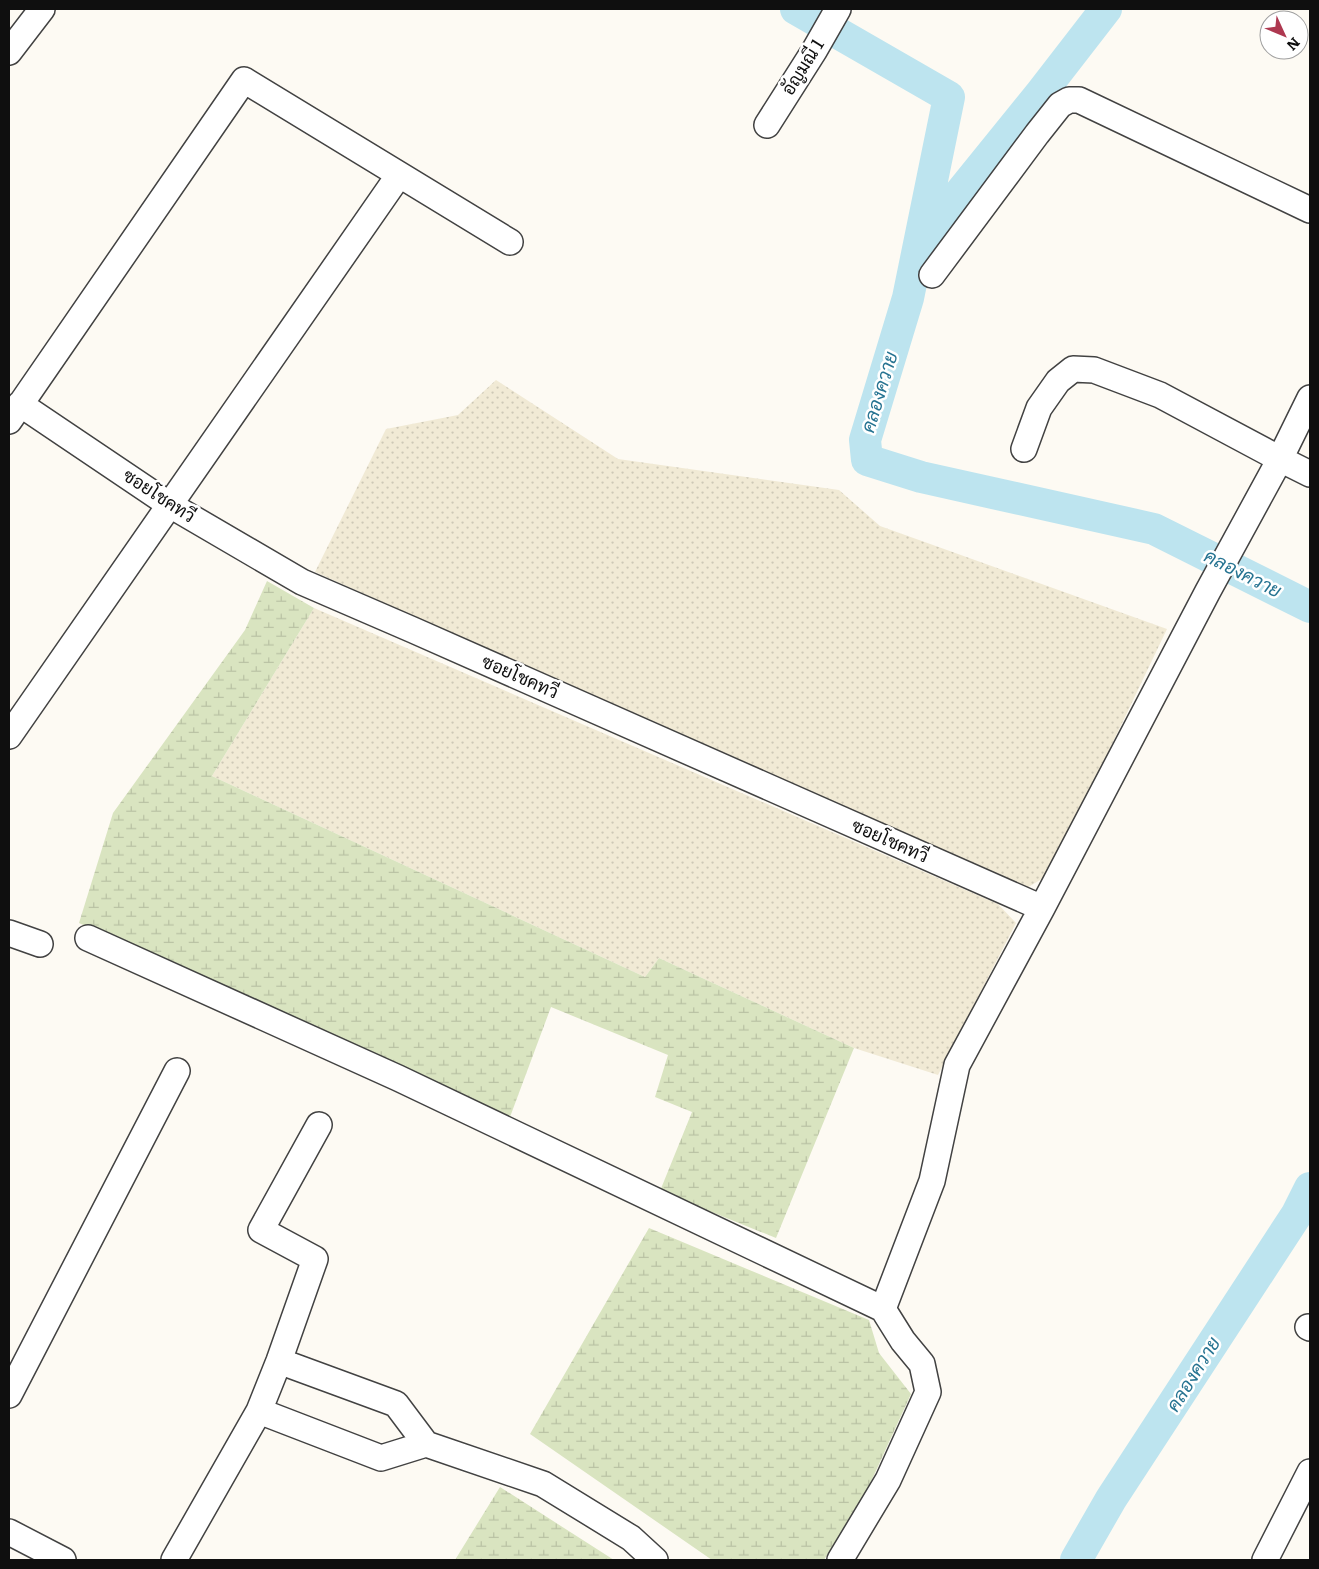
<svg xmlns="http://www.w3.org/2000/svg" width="1319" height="1569" viewBox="0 0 1319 1569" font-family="Literata,Sarabun,serif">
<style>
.farmland{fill:url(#farmland-dots)}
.wetland{fill:url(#wetland-marsh)}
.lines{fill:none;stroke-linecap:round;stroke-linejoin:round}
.canal{stroke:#bde4ef;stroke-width:32}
.minor-casing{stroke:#424242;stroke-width:28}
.minor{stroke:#fff;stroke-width:25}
.labels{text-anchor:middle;stroke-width:5;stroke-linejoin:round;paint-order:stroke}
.street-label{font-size:18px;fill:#0f0f0f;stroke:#fff}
.water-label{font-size:19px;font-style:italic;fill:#277492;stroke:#fff}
</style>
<defs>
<pattern id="farmland-dots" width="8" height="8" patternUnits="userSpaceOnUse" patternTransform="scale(1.25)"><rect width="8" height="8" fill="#f1ead5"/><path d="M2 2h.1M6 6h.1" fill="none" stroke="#cdc8b6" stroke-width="1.8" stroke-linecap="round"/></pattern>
<pattern id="wetland-marsh" width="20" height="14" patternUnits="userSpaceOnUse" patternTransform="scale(1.25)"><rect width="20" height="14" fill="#d9e4c0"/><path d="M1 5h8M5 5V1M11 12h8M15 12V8" fill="none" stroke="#b9c2a4"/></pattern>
</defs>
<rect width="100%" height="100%" fill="#fdfaf3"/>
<path class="farmland" d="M496 380 618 459 839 490 880 526 1167 629 1050 874 1025 889 315 572 386 429 458 415Z
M314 608 998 904 1016 923 938 1075 854 1048 659 958 645 977 212 776Z"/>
<path class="wetland" d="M267 581 314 608 212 776 645 977 659 958 854 1048 776 1238 660 1191 692 1112 655 1097 668 1055 551 1007 510 1117 79 923 113 813 245 630Z
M649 1228 869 1320 879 1353 911 1394 869 1486 824 1560H712L530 1434Z
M500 1487 614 1560H455Z"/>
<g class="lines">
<path class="canal" d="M796 9 949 97 908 298 865 440 867 460 921 477 1154 529 1310 607
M922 240 1041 93 1106 9
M1076 1560 1111 1499 1297 1214 1310 1188"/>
<defs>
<path id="minor" d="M9 52 42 9
M767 125 814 51 838 9
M932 275 1037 134 1060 105 1069 100H1079L1310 210
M20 404 170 505 302 582 413 630 1042 908
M9 421 244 80 510 242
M1024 449 1039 408 1058 381 1073 369 1094 370 1160 395 1280 459 1310 474
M9 736 399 175
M9 933 40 944
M88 938 398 1078 883 1309 903 1341 922 1364 928 1392 888 1480 840 1560
M883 1309 932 1181 957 1065 1042 908 1208 591 1280 459 1310 398
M1308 1327 1310 1328
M9 1395 177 1071
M259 1411 381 1458 426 1444 396 1404 279 1361
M426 1444 543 1484 631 1538 655 1560
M9 1532 63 1560
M174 1560 259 1411 279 1361 315 1259 261 1230 319 1125
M1265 1560 1310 1472"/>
</defs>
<use href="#minor" class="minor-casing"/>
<use href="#minor" class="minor"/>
</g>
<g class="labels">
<g class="street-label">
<text transform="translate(803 67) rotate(-58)" y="6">อัญมณี 1</text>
<text transform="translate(159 496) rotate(33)" y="6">ซอยโชคทวี</text>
<text transform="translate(520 677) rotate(24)" y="6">ซอยโชคทวี</text>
<text transform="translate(890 841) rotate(24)" y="6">ซอยโชคทวี</text>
</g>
<g class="water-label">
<text transform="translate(879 392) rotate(-73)" y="7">คลองควาย</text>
<text transform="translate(1243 573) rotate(27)" y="7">คลองควาย</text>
<text transform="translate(1193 1374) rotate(-58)" y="7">คลองควาย</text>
</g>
</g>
<rect width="1319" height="1569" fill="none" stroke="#0f0f0f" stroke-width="20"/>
<g transform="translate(1284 35) rotate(134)"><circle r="24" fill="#ffffff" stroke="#9f9f9f"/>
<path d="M0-4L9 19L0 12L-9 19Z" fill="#ae3850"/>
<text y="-8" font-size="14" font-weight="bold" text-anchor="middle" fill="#0f0f0f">N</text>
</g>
</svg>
